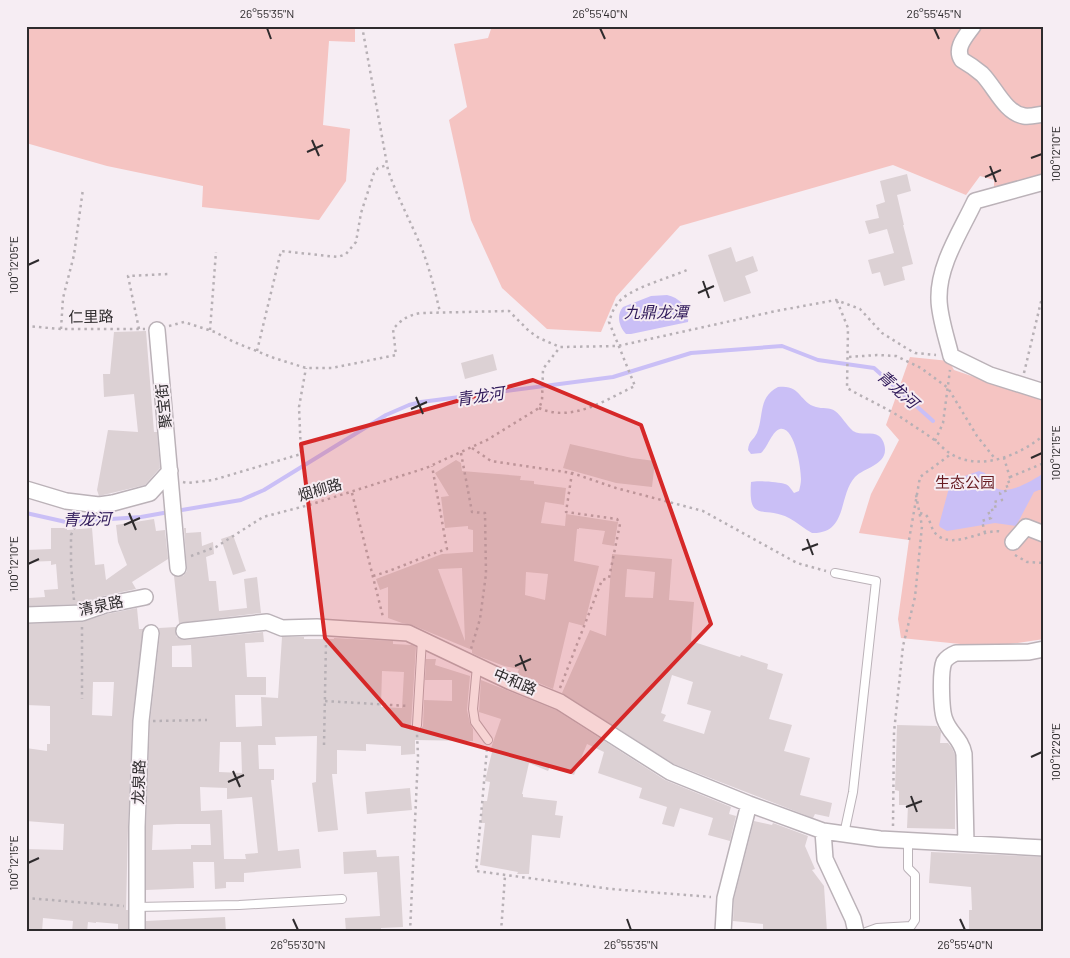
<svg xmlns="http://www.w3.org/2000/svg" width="1070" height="958" viewBox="0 0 1070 958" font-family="Barlow,'Noto Sans SC',sans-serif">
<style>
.green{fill:#f5c4c2}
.water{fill:#cabff6}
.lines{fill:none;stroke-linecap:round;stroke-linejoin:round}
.stream{stroke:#cabff6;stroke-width:4}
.building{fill:#dcd1d4;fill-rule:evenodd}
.lane-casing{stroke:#bbb2b8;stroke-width:10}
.street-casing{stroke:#bbb2b8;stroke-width:18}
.path{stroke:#b7b0b5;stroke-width:2.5;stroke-dasharray:2.5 4;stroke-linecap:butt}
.lane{stroke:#fff;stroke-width:8}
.street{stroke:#fff;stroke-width:15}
.marked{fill:#d62828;fill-opacity:0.2;stroke:#d62828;stroke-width:4;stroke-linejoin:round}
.ticks{fill:none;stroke:#2e2b2d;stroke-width:2}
.labels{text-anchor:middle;stroke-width:4;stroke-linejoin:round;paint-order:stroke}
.street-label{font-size:15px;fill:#2e2b2d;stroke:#f6edf3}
.park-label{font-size:15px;fill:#681c22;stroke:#f6edf3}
.water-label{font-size:16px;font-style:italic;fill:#2f1959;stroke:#f6edf3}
.neatline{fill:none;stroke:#2e2b2d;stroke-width:2}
.ticks-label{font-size:12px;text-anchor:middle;fill:#2e2b2d}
</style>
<rect width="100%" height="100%" fill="#f6edf3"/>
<path class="green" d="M26 26H355V42L329 41 323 125 350 129 346 181 319 220 202 207 203 186 107 166 26 143Z
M492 26H1044V174L994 190V180L980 176 966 195 893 165 680 226 616 297 601 332 547 329 502 288 471 220 449 120 467 107 454 44 488 38Z
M910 357 949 361 954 370 1044 401V639L990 647 901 638 898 619 909 540 859 533 871 494 899 440 886 425Z"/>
<path class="water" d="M667 295C680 298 690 308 688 322L631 334H626C619 327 616 315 623 307L651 296Z
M778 387C801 384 799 402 816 407 822 409 830 407 835 411 842 416 846 425 853 431 861 436 872 431 879 436 883 439 885 445 885 450 885 465 864 468 855 477 838 496 848 534 812 533 804 529 797 522 789 518 763 505 748 524 751 482 757 480 779 482 785 484 789 485 791 489 794 493L799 491C800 487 801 483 801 479 801 469 795 426 780 429 772 431 768 447 761 453L751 454 748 450C749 440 753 441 757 433 764 416 758 397 778 387Z
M979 471 985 473C987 477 989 483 993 486 1005 498 1033 480 1044 473V490H1039L1034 492 1016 526 995 523 947 531 940 527 939 525 950 484 956 479Z"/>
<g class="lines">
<path class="stream" d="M176 511 241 500 264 490 386 415 409 405 421 402 613 377 691 353 782 346 818 360 874 368 933 421
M26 513 66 522 141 517 169 512"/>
</g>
<path class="building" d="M907 174 911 191 897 195 904 225H903L913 264 902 267 905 280 884 286 880 272 872 274 868 260 894 253 887 229 869 234 865 221 879 218 876 205 885 202 880 181Z
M731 247 736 262 753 256 758 271 745 276 751 293 724 302 708 255Z
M146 331 154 432H157L160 468 145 485 99 496 97 490 108 430 138 432 134 394 104 397 103 374H110L114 332Z
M493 354 497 370 465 379 461 363Z
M570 444 632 458 655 461 652 487 616 483 563 468Z
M456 460 461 463 462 471 521 476 520 480 534 481V484L566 488 564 505 545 502 541 523 565 526 566 514 618 522 614 546 602 544 605 531 579 528V529H577L574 561 599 566 584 626 569 622 553 689 517 674 519 669 504 666 478 656 472 653V650L412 625 402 623 388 618V587L380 590 376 579 442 554 473 552V530L468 529V526L445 528 441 497 449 496 435 473ZM462 568 465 641 438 569ZM526 572 548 574 545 600 525 595Z
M154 519 156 531 165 530 168 559 132 582 136 589 103 596 80 604 29 606V598L45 597 44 590 58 589 56 564 51 565V561L26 562V550L51 549V528H67V530L92 528 95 565 104 564 106 580 127 565 118 542 116 525Z
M184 528H186V533L201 532 202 546 213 542 214 554 206 557 209 581H216L219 611 247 608 244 579 257 577 261 613 179 623 174 576H183L187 571Z
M233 535 246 571 233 575 221 539Z
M612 554 672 559 669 600 694 602 691 641 740 657 741 655 768 664 767 669 783 674 769 719 792 725 784 751 810 758 800 795 832 803 829 817 815 814 813 818 674 764 562 693 590 630 606 636ZM627 569 655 572 653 598 625 597ZM672 675 693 682 687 704 711 711 704 734 663 721 666 715 661 713Z
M137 608 139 629H143L132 721 128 827 126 910H128V932H118V924L96 922V923L88 922 87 932H72L73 921 43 918 42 932H26V849L63 850 64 824 26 821V748L47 751V744H50V706L26 705V624L83 622 107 614ZM93 682H114L112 716 92 715Z
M176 627V636L180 639 185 640 263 632 264 642 245 643 247 677H266V695H235L236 727 262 726 261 697 278 698 282 637H304V639H334V638L393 641V644L412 645 416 647 411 725 412 728 416 731 420 730 423 726 424 700 452 701V680H425L426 659H436L435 665 470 676 467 710 470 723 473 729V741L415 740V754L401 755V746L366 744V751L337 750V774H332L338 830 318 832 312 783 316 782 317 736 275 737 276 745H258L259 769H274V780H271L278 851 299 849 301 868 244 873V882H226V888L215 889 214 862H193L194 888 146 890V827L150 722 160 634 159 628ZM191 645 192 667H172V646ZM382 671 404 672 402 708 381 707ZM220 742H241L242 773 219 772ZM200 787 227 788V799L252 797 258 853 245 854 246 859H224L222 810 201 811ZM177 824H210L211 845H191V849L152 850 153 825Z
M481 680 556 710 665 780 731 807 729 814 736 816 730 841 708 835 713 818 680 808 674 827 662 824 667 807 639 798 642 788 598 773 604 752 587 744 574 775 550 767 548 771 529 763 522 794H523V797L557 801 555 815 563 816 560 838 532 835 529 874H517L518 872 480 865 485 823H481L483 801H487L490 782 485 781 492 752 490 751 501 719 479 712Z
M897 725 937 726 941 732 940 743H948L952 748 955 755V829L907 828 908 805H899V791L895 790Z
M410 788 412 810 367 814 365 792Z
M754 821 772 825 773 823 808 836 805 846 815 869 812 870 824 886 827 932H763V924L733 921 734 899Z
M376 850 377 857 399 856 403 927 381 928V932H346L345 918 380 916 377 872 344 874 343 852Z
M931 852 1044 857V932H969V910H972L971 887 929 883Z
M225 917 226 932H146V921Z"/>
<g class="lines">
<defs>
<path id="lane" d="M835 573 876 581 853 792 844 834
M477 666 473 709 475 722 488 740
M417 725 422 639
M136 907 239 905 342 899
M866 932 877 928 911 926 915 920V875L908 868V841"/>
<path id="street" d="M973 26C966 36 954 48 962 60 969 64 976 69 982 74 995 87 1005 113 1024 116 1030 117 1037 115 1044 114
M1044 182 975 201C961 231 938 265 939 299 939 316 947 339 951 356L990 375 1044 392
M157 330 178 568
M26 489 66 501 99 505 113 503 150 493 170 471
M1013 542 1026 527 1044 534
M26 615 82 613 105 605 145 597
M184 631 267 622 282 628 317 627 408 633 511 682 560 702 670 772 749 804 823 831 880 839 1044 848
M823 831 825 859 853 919 856 932
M966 844 964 754C961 738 950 734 945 720 941 711 940 671 944 662 947 657 951 655 956 653L1029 652 1044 649
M137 932V827L141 721 151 633
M723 932 725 898 749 804"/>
</defs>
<use href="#lane" class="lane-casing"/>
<use href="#street" class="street-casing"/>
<path class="path" d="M362 26 388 170C397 197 411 222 422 249 430 270 435 291 440 312
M837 301 848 328 847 388C866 399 887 408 905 420 915 427 927 434 937 442 941 446 946 451 951 454 981 472 1020 455 1044 435
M26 326 61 329H145
M169 326 184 322 215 332 234 342 274 358 306 368H332L396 355 393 329C401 320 408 315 421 313L509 311 529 331 539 338 560 347 618 346 776 311 836 300 860 309 882 333 906 348 915 353 936 355
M61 329 63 298 74 255 83 189
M139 329 128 276 168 274
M210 330 216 252
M257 351 281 251 338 257 346 254 356 242 361 213 374 173 378 168 387 165
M849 357 877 355 896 356 921 368 948 388 977 436 996 460
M1024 373 1044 289
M539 408C572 423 605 400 635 386L609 322C611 316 613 309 617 304 627 289 669 278 687 270
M935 441 943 423 950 370
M472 448 491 461 572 473 616 488 703 511 797 563 826 571
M461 453 472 512 485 513 486 574 480 619 471 649
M1010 477 1044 463
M183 482 187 483 213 480 301 454 299 407 306 368
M352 493 383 617
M920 513 926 515C931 521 931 530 937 535 955 550 984 527 1003 532
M985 533 982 521 991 518 988 511 996 509 994 502 1002 500 1000 493 1008 490 1006 483 1011 481 1004 458
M909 540 920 477 951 454
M1015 555 1027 562 1044 563
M191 556 216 547 263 517 309 505 426 468 487 440 539 408 542 401 543 369 560 347
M373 576C398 569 421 557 447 549L432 466
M74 600 71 565V535L81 515
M82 627V699
M560 688 602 580 609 578 620 524 617 519 566 512 572 473
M325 701 408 706
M153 721 207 720
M324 745 326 642
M487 749 476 871 611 889 711 897
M893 826 894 732 903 646 915 597 922 526 916 495
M26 898 124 906
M410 932 418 756 417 734
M501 932 505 876"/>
<use href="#lane" class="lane"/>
<use href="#street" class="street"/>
</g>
<path class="marked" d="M533 380 641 425 711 624 571 772 402 725 325 638 301 444Z"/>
<path class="ticks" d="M267 28 271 39M600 28 605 39M934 28 939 39M312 140 319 156M307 152 323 145M1031 158 1042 154M990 166 996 182M985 177 1001 170M28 265 39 260M703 281 709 298M698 293 714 286M416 397 423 414M411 409 427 402M1031 458 1042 453M129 513 136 530M124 525 140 518M807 539 813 555M802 550 818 544M28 564 39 559M520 655 526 671M515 666 531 659M1031 757 1042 752M233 771 240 787M228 782 244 775M911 796 917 812M906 807 922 801M28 863 39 858M293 919 298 930M627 919 631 930M960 919 965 930"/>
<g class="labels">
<g class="street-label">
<text transform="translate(91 317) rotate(-1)" y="5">仁里路</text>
<text transform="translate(164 406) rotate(-96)" y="5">聚宝街</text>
<text transform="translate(320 490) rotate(-16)" y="5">烟柳路</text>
<text transform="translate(101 606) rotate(-12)" y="5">清泉路</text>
<text transform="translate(515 682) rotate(23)" y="5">中和路</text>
<text transform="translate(139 782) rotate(-88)" y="5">龙泉路</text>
</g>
<g class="park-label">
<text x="965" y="488">生态公园</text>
</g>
<g class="water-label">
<text x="656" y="318">九鼎龙潭</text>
<text transform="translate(898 389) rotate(42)" y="6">青龙河</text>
<text transform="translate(480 396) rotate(-8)" y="6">青龙河</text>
<text transform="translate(87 519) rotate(-1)" y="6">青龙河</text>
</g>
</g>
<rect width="1070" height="958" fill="none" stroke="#f6edf3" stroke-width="55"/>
<rect x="28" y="28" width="1014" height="902" class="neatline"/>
<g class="ticks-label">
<text x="267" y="18">26°55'35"N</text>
<text x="600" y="18">26°55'40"N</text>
<text x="934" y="18">26°55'45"N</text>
<text transform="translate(1056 154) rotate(-90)" y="4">100°12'10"E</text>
<text transform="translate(14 265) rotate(-90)" y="4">100°12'05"E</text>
<text transform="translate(1056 453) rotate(-90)" y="4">100°12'15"E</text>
<text transform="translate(14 564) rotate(-90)" y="4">100°12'10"E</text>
<text transform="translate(1056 752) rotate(-90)" y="4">100°12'20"E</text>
<text transform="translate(14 863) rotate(-90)" y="4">100°12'15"E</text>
<text x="298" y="949">26°55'30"N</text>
<text x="631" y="949">26°55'35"N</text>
<text x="965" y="949">26°55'40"N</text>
</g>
</svg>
